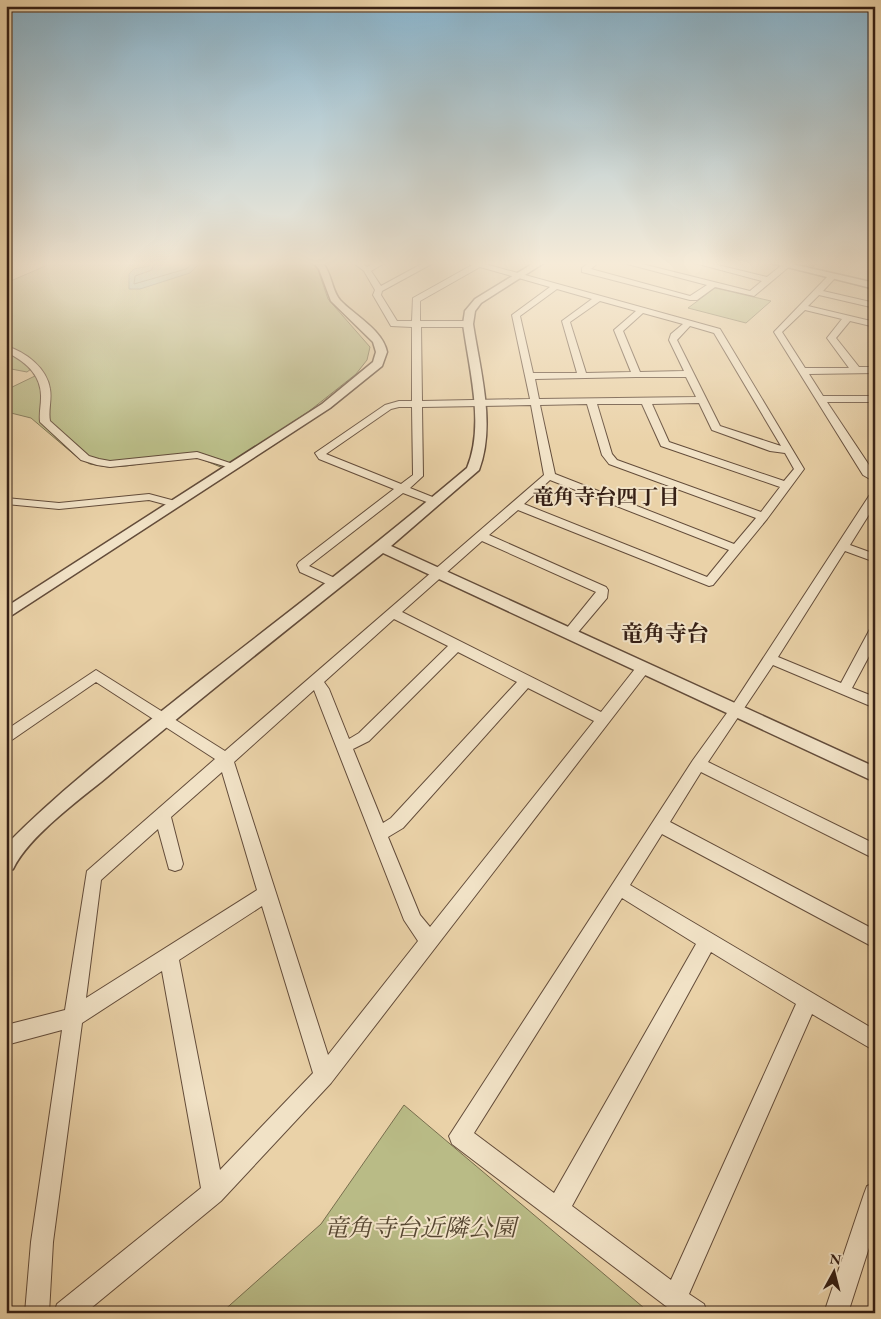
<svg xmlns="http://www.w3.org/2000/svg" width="881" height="1319" viewBox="0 0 881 1319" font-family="'EB Garamond','Noto Serif JP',serif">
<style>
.green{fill:#b9bb86;stroke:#786e4e}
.water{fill:#98b7a9;stroke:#717b6e}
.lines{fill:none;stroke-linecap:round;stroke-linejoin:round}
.shore{stroke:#676c5f;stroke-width:1}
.minor-casing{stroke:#634c3a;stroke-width:2}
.tertiary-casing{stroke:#634c3a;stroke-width:3}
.minor{fill:#f1e2c6;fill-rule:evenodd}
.tertiary{fill:#f1e2c6;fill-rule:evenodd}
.wall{fill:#bc7f5b;stroke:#362015}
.building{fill:#db946a;stroke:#362015}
.labels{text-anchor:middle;stroke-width:4;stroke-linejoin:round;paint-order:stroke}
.neighbourhood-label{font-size:21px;font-weight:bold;fill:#362015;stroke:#f1e2c6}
.quarter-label{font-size:22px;font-weight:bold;fill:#362015;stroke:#f1e2c6}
.near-park-label{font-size:24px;font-style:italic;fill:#574731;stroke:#f1e2c6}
</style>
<rect width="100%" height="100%" fill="#ead2a8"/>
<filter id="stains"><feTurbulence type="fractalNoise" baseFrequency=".004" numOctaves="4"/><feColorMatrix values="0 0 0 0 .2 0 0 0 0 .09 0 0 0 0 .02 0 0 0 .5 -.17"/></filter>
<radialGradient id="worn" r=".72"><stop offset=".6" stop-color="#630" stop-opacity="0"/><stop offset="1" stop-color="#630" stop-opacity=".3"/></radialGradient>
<path class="green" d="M57 261H310L318 270 328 299 370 347 367 360 356 374 308 412 223 468 194 456 126 466 108 467 90 464 77 457 31 418 11 413 6 417V390L35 376 31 369 27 372 6 368V283Z
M715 288 771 301 746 323 688 308Z
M404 1105 650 1313H221L321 1224Z"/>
<path class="water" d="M146 261H202L190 273 140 289H129V274L134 269 149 266 150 264Z"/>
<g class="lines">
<path class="shore" d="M154 261 152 270 135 276 134 284 186 269 195 261"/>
<defs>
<path id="minor" d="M351 261H360L367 267 378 261H388L371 271 381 286 427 261H437L382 291 381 295 397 321H412L413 298 472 265 461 261H484L485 264 720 329 804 469 767 519 713 585 709 586 518 510 489 535 606 587 608 590 607 598 574 637 569 639 562 634 596 592 482 541 402 612 601 712 638 665H648L650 669 331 1083 221 1201 85 1313H54L57 1304 201 1188 162 971 82 1023 53 1242 49 1313H25L31 1242 62 1030 6 1045V1025L65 1010 87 871 215 759 96 682 6 744V730L96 670 225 751 544 475 531 405 422 407 423 476 410 488 440 500V504H432L403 493 309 566 339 580 341 583 339 586H331L300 572 297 565 299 562 394 489 319 459 315 453 385 405 399 401H412V327L391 326 373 295 375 290 364 271ZM480 267 550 287 512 315 530 399 422 401 421 327H468L472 324 468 321H420V301ZM557 289 592 299 562 321 577 373H533L520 316ZM600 301 636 311 614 330 631 372 586 373 570 322ZM643 313 683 324 671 334 669 340 684 371 640 372 623 331ZM690 326 714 333 781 446 720 426 677 340ZM636 377H686L696 397 539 399 535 379ZM699 403 712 430 770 451 785 453 794 469 784 481 669 442 652 404ZM587 404 602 455 609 464 756 518 734 544 555 474 540 405ZM597 404H642L661 446 780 487 761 512 617 460 612 454ZM399 407H412L413 475 401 484 326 454 391 409ZM550 480 729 550 707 577 524 504ZM394 619 448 646 359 733 349 739 329 689 324 682ZM458 652 517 682 391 818 383 823 353 749 369 741ZM528 688 594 721 430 927 420 915 388 837 403 828ZM314 690 404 920 418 941 328 1055 234 762ZM222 772 257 890 86 998 101 880 158 829 169 869 175 871 181 869 183 864 171 817ZM262 906 313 1073 220 1170 179 960Z
M591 261H600L591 269 690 296 707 285 616 261H630L750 291 762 281 687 261H701L767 277 783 264 790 266 754 296 715 287 697 300H690L582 272V268Z
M829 275 836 277 823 291 875 303V308L819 295 808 306 875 322V327L850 321 836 338 859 367H875V373L809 374 823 396H875V402H827L875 474V482L863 475 774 332ZM805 310 842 319 827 338 849 368H805L782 332Z
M6 346C26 352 47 368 50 389 52 400 48 410 50 421L89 456 99 459 110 461 197 452 239 466 234 469 197 458 110 467 97 465 81 460 40 422C39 413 41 406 41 398 42 375 25 361 6 352Z
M875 493V505L850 545 875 554V562L845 551 778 657 841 683 870 629 875 628V645L852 688 875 697V708L773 665 708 762 875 844V859L701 772 670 822 875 930V948L662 834 630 885 875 1030V1051L812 1014 689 1294 704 1304 707 1313H675L452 1144 449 1136 693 760 732 706 869 496ZM622 898 696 944 554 1193 474 1133ZM711 952 796 1004 671 1280 572 1206Z
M149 494 179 502 181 504 175 507 149 500 59 509 6 504V498L59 503Z
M875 1183V1229L848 1313H824L864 1194 867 1186Z"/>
<path id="tertiary" d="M312 261H321C332 272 331 289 340 300 354 315 383 330 387 352L382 366 330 408 6 619V607L322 404 373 362 376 352 373 342 331 301 319 269Z
M537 261H547L481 303 475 311 473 324C480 370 496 425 479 470L391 546 875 767V782L383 553C290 627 197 701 107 777 78 801 29 836 13 869L6 872V845C67 783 138 730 206 676 294 608 382 540 467 468 485 425 469 369 463 324L465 311 475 299Z
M763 261H779L875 283V289Z"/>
</defs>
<use href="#minor" class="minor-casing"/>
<use href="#tertiary" class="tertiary-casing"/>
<use href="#minor" class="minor"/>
<use href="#tertiary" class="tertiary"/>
</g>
<path class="wall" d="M807 263 816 264 812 268 806 266Z"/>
<path class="building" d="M809 261H816L813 264 807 263Z"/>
<linearGradient id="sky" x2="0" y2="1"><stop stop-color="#88b5cf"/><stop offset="0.59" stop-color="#f6ebd8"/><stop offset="1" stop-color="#f6ebd8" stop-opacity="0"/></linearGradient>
<rect width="881" height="446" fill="url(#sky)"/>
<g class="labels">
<g class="neighbourhood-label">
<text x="606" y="504">竜角寺台四丁目</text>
</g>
<g class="quarter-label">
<text x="665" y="641">竜角寺台</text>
</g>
<g class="near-park-label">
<text x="420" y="1236">竜角寺台近隣公園</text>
</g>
</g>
<rect width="881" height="1319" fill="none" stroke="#ead2a8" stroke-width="25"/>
<rect x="8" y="8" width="866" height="1304" fill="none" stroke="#362015" stroke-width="2.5"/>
<rect x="12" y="12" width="856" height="1294" fill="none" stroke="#362015"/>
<g transform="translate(834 1272) rotate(7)" stroke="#f1e2c6" stroke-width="4" paint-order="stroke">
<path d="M0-4L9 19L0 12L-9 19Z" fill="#362015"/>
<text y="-8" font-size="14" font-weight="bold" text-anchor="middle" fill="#362015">N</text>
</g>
<rect width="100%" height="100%" filter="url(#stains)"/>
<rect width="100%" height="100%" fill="url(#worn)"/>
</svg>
